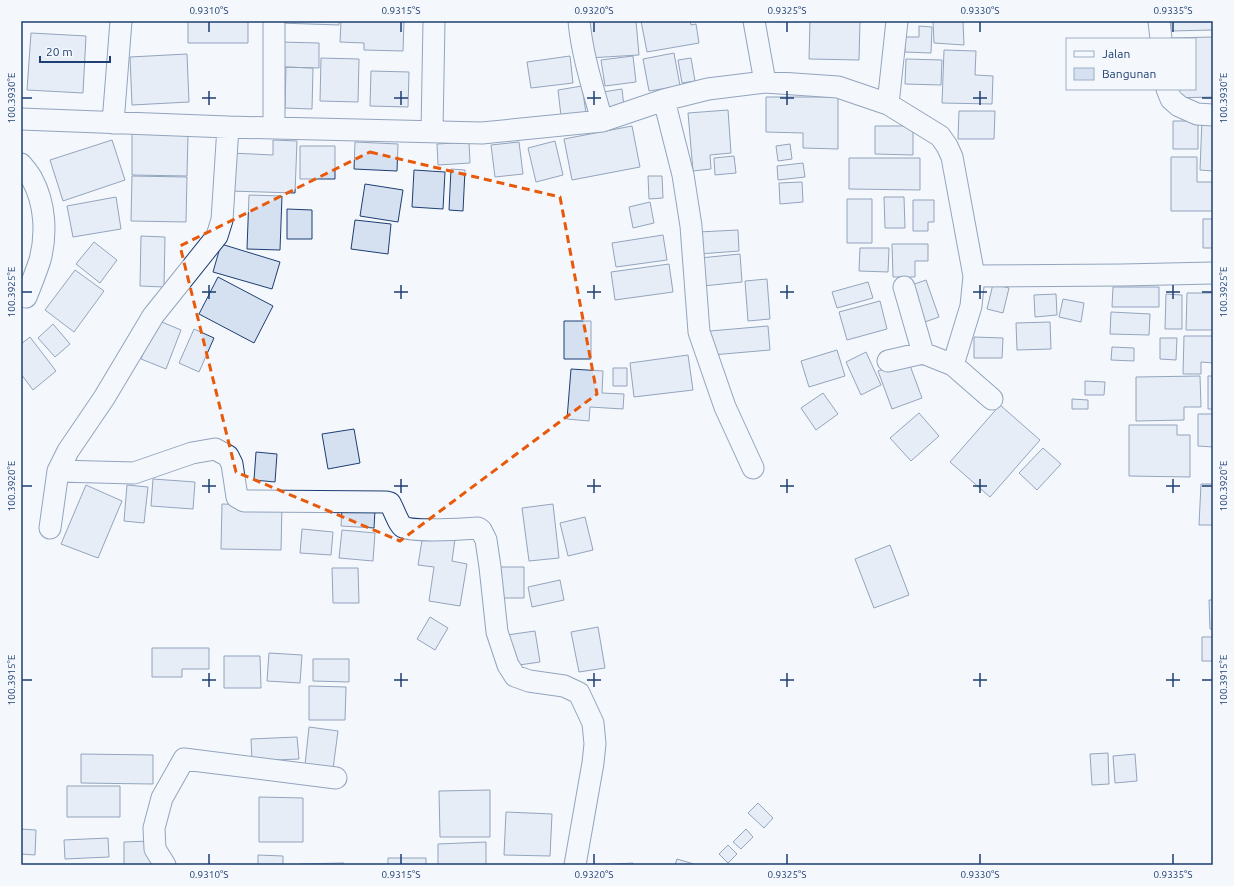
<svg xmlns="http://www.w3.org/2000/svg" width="1234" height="886" viewBox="0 0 1234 886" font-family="Ubuntu,sans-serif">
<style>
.building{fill:#d5e0f0;stroke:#1d3f73}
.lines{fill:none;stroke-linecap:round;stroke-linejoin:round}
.minor-casing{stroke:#1d3f73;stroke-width:23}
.minor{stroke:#f4f7fb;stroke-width:21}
.marked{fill:none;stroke:#e8590c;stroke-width:3;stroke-dasharray:8 5;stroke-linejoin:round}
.ticks{fill:none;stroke:#1d3f73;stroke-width:1.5}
.neatline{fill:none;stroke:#1d3f73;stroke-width:1.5}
.ticks-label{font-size:10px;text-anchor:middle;fill:#1d3f73}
</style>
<rect width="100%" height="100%" fill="#f4f7fb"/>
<path class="building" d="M188 21H248V43H188Z
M279 21H339V25L279 23Z
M341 21H404L403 51 364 50V43L340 42Z
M586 21H636L639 55 588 58Z
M641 21H690L691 25 696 24 699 43 647 52Z
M764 21H798V22Z
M810 21H860L859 60 809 59Z
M933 21H963L964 45 934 43Z
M1171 21H1213V30L1171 31Z
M919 26 932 27 931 53 905 52V37H919Z
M31 33 86 36 83 93 27 90Z
M1213 37V97L1171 98V89H1195V39H1171V38Z
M280 42 319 43V68L279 67Z
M944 50 976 51 975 75 993 76 992 104 942 103Z
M674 53 680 86 649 91 643 59Z
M187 54 189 102 132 105 130 57Z
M570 56 573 83 531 88 527 62Z
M633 56 636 82 605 86 601 60Z
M321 58 359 59 358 102 320 101Z
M691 58 695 81 682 83 678 60Z
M906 59 942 60 941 85 905 84Z
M286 67 313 68 312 109 285 108Z
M371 71 409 72 408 107 370 106Z
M582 86 586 113 561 116 558 90Z
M622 89 624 107 605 110 603 92Z
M766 97H838V149L803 148V133L766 132Z
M728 110 731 153 710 155 711 169 693 171 688 113Z
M959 111H995L994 139H958Z
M1202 119H1213V171L1200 170Z
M1173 121H1198V149H1173Z
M632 126 640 167 572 180 564 139Z
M875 126H913V155L875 154Z
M132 133 188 134 187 176 132 175Z
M112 140 125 180 63 201 50 160Z
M273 140 297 141 295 193 229 191 231 153 273 155Z
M555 141 563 175 536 182 528 148Z
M355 142 398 144 397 171 354 169Z
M469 142 470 163 438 165 437 144Z
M519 142 523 174 495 177 491 145Z
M790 144 792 159 778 161 776 146Z
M300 146H335V179H300Z
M734 156 736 173 715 175 714 158Z
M1171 157H1197V182H1213V211H1171Z
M849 158H920V190L849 189Z
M803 163 805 177 778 180 777 166Z
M451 169 465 170 463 211 449 210Z
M414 170 445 172 443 209 412 207Z
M132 176 187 177 186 222 131 221Z
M648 176H662L663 198 649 199Z
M802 182 803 202 780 204 779 183Z
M365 184 403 190 398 222 360 216Z
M249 195 282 196 280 250 247 249Z
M116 197 121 229 73 237 67 206Z
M884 197H904L905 228H885Z
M847 199H872V243H847Z
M913 200H934V222H928V231H913Z
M650 202 654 223 633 228 629 207Z
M287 209 312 210V239H287Z
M1203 219H1213V248H1203Z
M355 220 391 224 388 254 351 249Z
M738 230 739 251 699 254 698 232Z
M663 235 667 260 616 267 612 243Z
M141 236 165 237 164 287 140 286Z
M94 242 117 260 100 283 76 264Z
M221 244 280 262 272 289 213 272Z
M892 244H928V261H915V277H893Z
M860 248H889L888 272 859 271Z
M740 254 742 282 703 286 700 258Z
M669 264 673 292 615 300 611 272Z
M75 270 104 291 74 332 45 310Z
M218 277 273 306 254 343 199 314Z
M767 279 770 319 748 321 745 281Z
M926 280 939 317 919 324 906 287Z
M868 282 873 298 837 308 832 292Z
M993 284 1009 288 1003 313 987 309Z
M1113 287H1159V307H1112Z
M1187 293H1213V330H1186Z
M1056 294 1057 315 1035 317 1034 295Z
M1166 294 1182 295V329H1165Z
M1063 299 1084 303 1081 322 1059 317Z
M880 301 887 329 847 340 839 312Z
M1111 312 1150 314 1149 335 1110 334Z
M157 320 181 330 166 369 141 359Z
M564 321H591V359H564Z
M1050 322 1051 349 1017 350 1016 323Z
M53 324 70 344 55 357 38 338Z
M768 326 770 350 712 355 710 331Z
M194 329 214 338 199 372 179 363Z
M1184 336H1213V363L1201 362V374H1183Z
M30 337 56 371 33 390 21 374V344Z
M974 337 1003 338 1002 358H974Z
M1160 338H1177L1176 360 1160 359Z
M1112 347 1134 348V361L1111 360Z
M837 350 845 376 809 387 801 361Z
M866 352 881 385 861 395 846 362Z
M688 355 693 390 634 397 630 363Z
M908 360 922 398 892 409 878 371Z
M613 368H627V386H613Z
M571 369 603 371 602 393 624 394 623 409 590 407 589 421 567 419Z
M1200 376 1201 407H1184V420L1136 421V377Z
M1208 376H1213V409H1208Z
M1085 381 1105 382 1104 395H1085Z
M823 393 838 414 816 430 801 408Z
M1072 399 1088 400V409H1072Z
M1000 405 1040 440 990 497 950 462Z
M919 413 939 436 911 461 890 438Z
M1198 414H1213V447L1198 446Z
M1129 425H1177V435H1190V477L1129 476Z
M354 429 360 463 328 469 322 434Z
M1043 448 1061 464 1037 490 1019 473Z
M256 452 277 454 275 482 254 480Z
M153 479 195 482 193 509 151 506Z
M1201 484H1213V525H1199Z
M86 485 122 501 98 558 61 544Z
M127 485 148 487 144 523 124 521Z
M222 504 282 506 281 550 221 549Z
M553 504 559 558 529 561 522 508Z
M342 508 375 510 374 528 341 526Z
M585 517 593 550 568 556 560 523Z
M302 529 333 532 331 555 300 553Z
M342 530 375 533 373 561 339 558Z
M423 534 455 539 452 561 467 564 460 606 429 601 434 567 418 565Z
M890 545 909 595 874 608 855 559Z
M499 567H524V598H499Z
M332 568H358L359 603H333Z
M560 580 564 600 532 607 528 587Z
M1209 600H1213V629H1210Z
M430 617 448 628 435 650 417 639Z
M598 627 605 668 579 672 571 632Z
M535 631 540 662 512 666 507 635Z
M1202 637H1213V670V661H1202Z
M152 648H209V669H182V677H152Z
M269 653 302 655 300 683 267 681Z
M224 656H260L261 688H224Z
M313 659H349V682L313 681Z
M309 686 346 687 345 720H309Z
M309 727 338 731 333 769 305 765Z
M297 737 299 759 252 761 251 739Z
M1108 753 1109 784 1092 785 1090 754Z
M81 754 153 755V784L81 783Z
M1135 754 1137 781 1115 783 1113 756Z
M67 786H120V817H67Z
M490 790V837H440L439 791Z
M259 797 303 798V842H259Z
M758 803 773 818 764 828 748 813Z
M506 812 552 814 550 856 504 855Z
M21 829 36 830 35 855 21 854Z
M746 829 753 837 741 849 733 842Z
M108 838 109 857 65 859 64 840Z
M150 841 151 865H124V842Z
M486 842V865H438V844Z
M728 845 737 854 728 863 719 854Z
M258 855 283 856V865H258Z
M388 858H426V865H388Z
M677 859 697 865H675Z
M344 863V865H300V864Z
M633 863V865H598Z"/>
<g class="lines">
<defs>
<path id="minor" d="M274 21V128
M579 21C582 55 593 88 602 121
M754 21 765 82
M1159 21 1161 39
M1167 89 1171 99 1179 106 1197 114 1213 115
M664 100 683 175 691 226 699 332 725 407 753 468
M888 104 897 21
M21 119 228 127 482 133 602 121 664 100 708 89 765 82 838 87 888 104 940 136 947 146 952 157 974 276 1122 275 1213 273
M113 123 121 21
M432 131 434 21
M21 164C25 169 29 173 32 179 45 203 47 233 40 260 36 272 31 285 26 297
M904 287 923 353
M888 361 923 353 953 365 971 306 974 276
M953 365 992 399
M58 471 134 473 192 453 215 449 228 456 232 464 237 497 244 501 386 502 390 503C393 508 399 525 403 527 414 532 464 529 478 528L481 530 486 540 490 567 497 632 508 665 515 676 529 681 564 686 579 693 593 723 595 744 593 763 575 865
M50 528 58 471 68 451 104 398 153 316 217 236 222 220 228 127
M165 865 155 849 154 828 162 798 184 759 336 778"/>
</defs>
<use href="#minor" class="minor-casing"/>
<use href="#minor" class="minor"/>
</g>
<path d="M0 0H1234V886H0ZM370 152 560 197 597 394 400 541 236 472 180 246Z" fill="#f4f7fb" fill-opacity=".55" fill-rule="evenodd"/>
<path class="marked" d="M370 152 560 197 597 394 400 541 236 472 180 246Z"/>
<path class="ticks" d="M209 22V32M401 22V32M594 22V32M787 22V32M980 22V32M1173 22V32M209 91V105M401 91V105M594 91V105M787 91V105M980 91V105M22 98H32M202 98H216M394 98H408M587 98H601M780 98H794M973 98H987M1202 98H1212M209 285V299M401 285V299M594 285V299M787 285V299M980 285V299M1173 285V299M22 292H32M202 292H216M394 292H408M587 292H601M780 292H794M973 292H987M1166 292H1180M1202 292H1212M209 479V493M401 479V493M594 479V493M787 479V493M980 479V493M1173 479V493M22 486H32M202 486H216M394 486H408M587 486H601M780 486H794M973 486H987M1166 486H1180M1202 486H1212M209 673V687M401 673V687M594 673V687M787 673V687M980 673V687M1173 673V687M22 680H32M202 680H216M394 680H408M587 680H601M780 680H794M973 680H987M1166 680H1180M1202 680H1212M209 854V864M401 854V864M594 854V864M787 854V864M980 854V864M1173 854V864"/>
<rect width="1234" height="886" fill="none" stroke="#f4f7fb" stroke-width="44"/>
<rect x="1066" y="38" width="130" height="52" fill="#f4f7fb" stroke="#9eadc5"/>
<rect x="1074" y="51" width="20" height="6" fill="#f4f7fb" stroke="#9eadc5"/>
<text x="1102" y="58" font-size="12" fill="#1d3f73">Jalan</text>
<rect x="1074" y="68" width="20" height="12" fill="#d5e0f0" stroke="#9eadc5"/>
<text x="1102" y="78" font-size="12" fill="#1d3f73">Bangunan</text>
<path d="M40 56v6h70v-6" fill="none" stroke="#1d3f73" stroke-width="2"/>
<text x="46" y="56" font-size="12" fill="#1d3f73" stroke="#f4f7fb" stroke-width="3" paint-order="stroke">20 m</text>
<rect x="22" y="22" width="1190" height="842" class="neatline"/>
<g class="ticks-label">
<text x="209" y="14">0.9310°S</text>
<text x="401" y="14">0.9315°S</text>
<text x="594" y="14">0.9320°S</text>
<text x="787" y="14">0.9325°S</text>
<text x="980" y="14">0.9330°S</text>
<text x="1173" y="14">0.9335°S</text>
<text transform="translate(1223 98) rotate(-90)" y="4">100.3930°E</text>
<text transform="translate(11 98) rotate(-90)" y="4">100.3930°E</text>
<text transform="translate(1223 292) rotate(-90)" y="4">100.3925°E</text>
<text transform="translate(11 292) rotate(-90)" y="4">100.3925°E</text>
<text transform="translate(1223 486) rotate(-90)" y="4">100.3920°E</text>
<text transform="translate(11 486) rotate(-90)" y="4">100.3920°E</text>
<text transform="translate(1223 680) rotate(-90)" y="4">100.3915°E</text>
<text transform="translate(11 680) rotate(-90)" y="4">100.3915°E</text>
<text x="209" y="878">0.9310°S</text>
<text x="401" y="878">0.9315°S</text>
<text x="594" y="878">0.9320°S</text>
<text x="787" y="878">0.9325°S</text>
<text x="980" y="878">0.9330°S</text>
<text x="1173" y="878">0.9335°S</text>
</g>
</svg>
